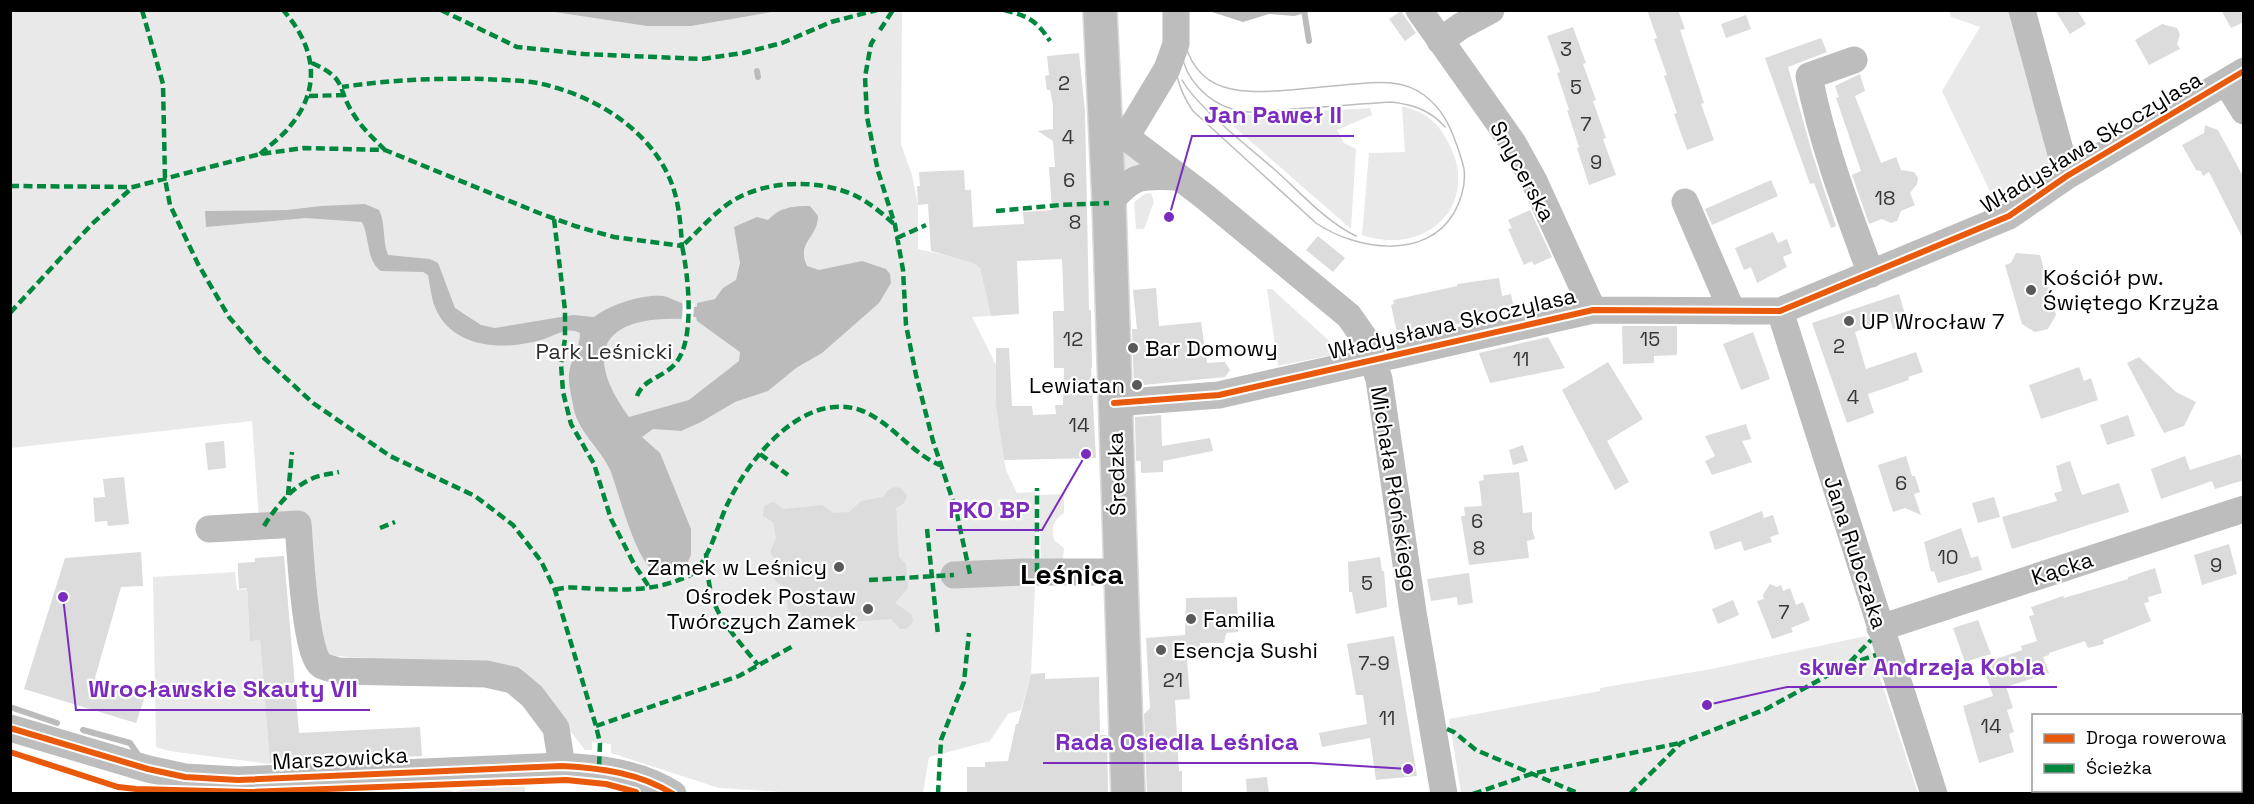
<svg xmlns="http://www.w3.org/2000/svg" width="2254" height="804" viewBox="0 0 2254 804" font-family="'Space Grotesk',sans-serif">
<style>
.green{fill:#e9e9e9}
.water{fill:#bbb;fill-rule:evenodd}
.pier{fill:#fff}
.lines{fill:none;stroke-linecap:round;stroke-linejoin:round}
.stream{stroke:#bbb;stroke-width:6}
.building{fill:#dcdcdc}
.major-casing{stroke:#dbdbdb;stroke-width:36}
.minor{stroke:#bdbdbd;stroke-width:27}
.major{stroke:#bdbdbd;stroke-width:33}
.tram{stroke:#bdbdbd;stroke-width:1.5}
.quiet{stroke:#00873e;stroke-width:4.5;stroke-dasharray:9 4.5;stroke-linecap:butt}
.cycleway-casing{stroke:#fff;stroke-width:10}
.cycleway{stroke:#e8590c;stroke-width:6}
.poi-dot{fill:#595959;stroke:#fff;stroke-width:2}
.labels{text-anchor:middle;stroke-width:4.5;stroke-linejoin:round;paint-order:stroke}
.number-label{font-size:20px;fill:#373737}
.street-label{font-size:22px;fill:#000;stroke:#fff}
.poi-label{font-size:22px;fill:#000;stroke:#fff;text-anchor:start}
.park-label{font-size:22px;fill:#2e2e2e;stroke:#fff}
.district-label{font-size:28px;font-weight:bold;fill:#000;stroke:#fff}
.leader{fill:none;stroke:#7b2cbf;stroke-width:2}
.callout-dot{fill:#7b2cbf;stroke:#fff;stroke-width:2}
.callout-label{font-size:24px;text-anchor:middle;font-weight:bold;fill:#7b2cbf;stroke:#fff;stroke-width:4.5;stroke-linejoin:round;paint-order:stroke}
</style>
<rect width="100%" height="100%" fill="#fff"/>
<path class="green" d="M548 10 647 26H691L778 11H900L902 14 901 144 912 175 918 205V249L970 261 980 268 991 316 972 317 996 365 999 421 1004 460 1006 470 1017 493 1035 492 1036 556 1032 557V583L1035 588 1031 674 1021 710 1008 714 990 741 929 757 923 793H798L719 788 611 753V744L592 742V750H585L521 668 321 655 301 515 259 520 252 421 11 448 10 11Z
M1949 11H2009L2032 99 2038 98 2056 167 2026 190 1997 206 1942 91 1980 27 1951 17Z
M1402 106C1426 113 1436 120 1448 142 1482 205 1426 257 1362 235L1369 153 1405 152Z
M1370 108 1372 115 1337 130 1344 143 1356 149 1351 229 1233 126 1241 115Z
M1130 151 1151 166 1121 181 1122 153Z
M1151 193 1154 202 1144 229H1136L1134 202 1145 194Z
M1267 289H1272L1336 347 1332 355 1278 366Z
M1064 494V513C1053 520 1051 528 1054 540L1064 548 1063 560H1041L1039 495Z
M235 572 237 590 247 589 250 640H260L270 764 169 751 156 747 153 577Z
M1866 636 1918 793H1461L1449 719 1600 691V688L1711 669Z
M525 786V793H374L449 790 455 792 466 789Z"/>
<path class="water" d="M548 11V10L778 11 691 26H647Z
M1209 11H1313L1294 16 1269 14 1243 22Z
M365 204 379 210C386 224 382 240 388 255L430 259 438 263 455 308 481 325 495 328 573 315 594 317C609 305 642 294 663 296 669 297 676 301 682 303L683 306 697 307V303L715 299 723 288 736 280 740 263 734 227 757 217 768 220C780 207 793 206 810 206L818 216C818 238 796 242 807 266L819 270 862 261 886 269 890 274 891 283 879 303 822 353 796 368 768 391 735 402 701 422 681 431 653 429 642 437 660 453 691 529V555L686 566C676 570 662 577 652 569 635 557 619 494 611 472 601 448 577 432 573 405 571 394 567 379 570 368 574 353 579 350 580 333 568 326 556 335 544 339 507 351 452 350 435 307 431 297 430 285 428 275L423 272 381 271C366 261 370 238 362 222L306 218 206 227 205 211 287 210 321 206ZM682 317H696L697 321 740 352 739 361 689 400 629 417C582 353 602 316 681 319Z"/>
<path class="pier" d="M683 300 685 303 694 304 693 320 682 322Z"/>
<g class="lines">
<path class="stream" d="M1304 10 1309 41
M757 71 758 77
M10 707 57 723
M83 730 130 743 137 753"/>
</g>
<path class="building" d="M1647 10H1678L1685 29 1680 30 1704 103 1701 104 1714 140 1687 150 1674 114 1677 113 1664 76 1667 75 1654 39 1657 38Z
M2055 10H2077L2086 24 2070 34Z
M2221 10H2244V22L2231 28Z
M1401 11 1416 33 1405 41 1389 19Z
M1746 15 1751 29 1726 38 1721 24Z
M2162 24 2177 28 2180 34 2177 44 2180 49 2149 65 2135 40Z
M1573 27 1586 63 1583 64 1596 100 1593 101 1606 138 1603 139 1616 175 1589 185 1577 148 1579 147 1567 110H1569L1557 73 1560 72 1547 36Z
M1821 38 1827 52 1788 67 1813 156 1836 226 1831 228 1814 183 1810 184 1765 58Z
M1079 53 1085 111 1089 310H1091L1092 368H1091L1096 458 1004 460 996 404V348H1009L1012 406H1032L1033 415 1056 414 1055 405H1063L1064 368H1054L1053 311H1064L1062 259 1017 261 1019 314 991 316 980 268 973 263 931 251 928 204 918 205 917 186H920L919 172 964 170 965 190H971L973 227 1024 224 1023 212 1052 210 1049 167H1055L1053 141 1038 131 1053 129V105L1050 90H1047L1045 76 1049 75 1047 56Z
M1860 74 1865 91 1855 96 1881 163 1896 157 1901 170 1914 172 1918 178 1917 184 1910 193 1915 205 1901 211 1897 221 1891 223 1882 219 1869 224 1852 175 1861 171 1836 98 1839 97 1835 86Z
M2205 125 2218 130 2244 178V241L2209 172 2203 176 2201 171 2196 170 2182 145 2204 133Z
M1771 180 1778 196 1712 225 1705 209Z
M1530 210 1552 257 1534 265 1532 261 1524 265 1508 229 1512 228 1508 220Z
M1773 232 1778 243 1787 239 1792 253 1783 257 1787 267 1757 283 1751 267 1744 270 1735 248Z
M1318 236 1345 258 1333 272 1306 250Z
M2016 253 2040 255 2056 315 2048 329 2035 332 2022 324 2005 265 2011 263Z
M1499 278 1502 296 1511 294 1514 310 1505 312V314L1398 337 1391 305 1394 304 1393 300 1457 286V284Z
M1156 288 1159 326 1201 322 1207 363 1225 362 1230 370 1225 377 1134 386 1132 329H1137L1133 290Z
M1899 294 1908 324 1893 329 1890 319 1855 332 1866 369 1916 352 1923 372 1908 377 1909 380 1868 394 1874 413 1847 423 1812 323Z
M1622 326H1677V355L1654 356V363L1623 364Z
M1753 332 1770 379 1741 390 1723 344Z
M1548 337 1565 368 1490 383 1479 353Z
M2139 357 2176 392 2196 402 2184 426 2164 433 2127 363Z
M1608 362 1643 419 1607 441 1629 482 1615 490 1562 390Z
M2079 367 2084 381 2091 378 2098 400 2041 419 2029 385Z
M1161 415 1162 446 1210 438 1213 451 1163 461V472L1141 473V461H1136L1135 417Z
M2128 415 2135 436 2107 445 2100 425Z
M1746 424 1751 439 1742 441 1752 462 1712 475 1705 461 1715 456 1705 436Z
M224 441 226 468 208 470 205 443Z
M1523 445 1528 461 1513 465 1509 450Z
M2240 454 2244 466V480L2215 489 2212 481 2161 499 2151 469 2185 456 2190 470Z
M1906 456 1912 476H1915L1920 492 1914 494 1921 515 1905 508 1893 512 1878 465Z
M2070 461 2082 495 2119 483 2129 512 2012 549 2002 517 2057 501 2054 493 2062 491 2056 466Z
M1519 472 1523 513 1532 512V529L1535 539 1527 541 1529 558 1469 565 1461 516H1465L1464 507 1482 506 1479 481 1484 480 1483 475Z
M124 477 129 524 108 526 107 521 95 522 93 498 105 497 103 479Z
M895 487 901 488 907 496 903 504 896 508 899 557 906 564 908 588 895 603 911 614 913 620 911 625 906 629H900L891 619 790 626 785 587 776 582 774 577 777 562 770 552 776 538 773 522 763 516 764 506 773 502 784 509 822 505 834 513 849 512 861 501 883 497 888 490Z
M1994 497 2000 517 1978 523 1972 503Z
M1762 511 1764 518 1773 515 1779 534 1770 537 1772 542 1744 551 1741 541 1715 550 1709 532Z
M1961 528 1971 558 1978 556 1982 570 1938 583 1934 571 1931 572 1924 542Z
M2229 544 2237 574 2202 585 2194 555Z
M141 552 143 586 121 587 95 678 146 693 136 723 24 689 65 558Z
M284 556 299 733 420 727 422 756 270 763 260 640 250 641 247 588 239 589 238 571V563L255 562V558Z
M1380 557 1382 571H1384L1387 607 1356 614 1352 592H1349L1348 562Z
M2155 568 2162 593 2148 597 2149 602 2144 603 2151 621 2103 640 2104 644 2088 648 2085 641 2049 653V655L2043 657 2049 673 2006 687 2013 708 2007 710 2014 732 2009 734 2014 752 1979 763 1963 706 1993 696 1982 664 2022 650 2021 646 2037 641 2029 616 2034 615 2031 607 2063 596 2064 598 2128 579V577Z
M1469 573 1473 603 1458 605 1457 597 1431 601 1427 579Z
M1770 584 1777 587 1781 585 1783 591 1790 588 1796 605 1803 602 1810 620 1791 628 1793 632 1772 639 1757 601 1764 599 1763 595Z
M1237 597 1238 632 1226 633 1224 643H1200L1201 659 1187 660 1190 699 1175 700 1179 771H1182V794H1147L1144 714 1150 708 1146 638 1185 635 1186 598Z
M1733 600 1739 615 1718 624 1712 609Z
M1978 620 1991 654 1965 662 1953 628Z
M1394 636 1417 776 1376 780 1370 738 1322 747 1319 733 1367 724 1363 695H1356L1347 644Z
M1045 673V679L1099 677 1100 735H1107L1108 793 967 794V767H985V762L1008 761 1016 724H1018L1031 674Z
M1267 777 1269 794H1247L1246 779Z"/>
<g class="lines">
<defs>
<path id="major" d="M1100 10 1109 203 1128 794"/>
</defs>
<use href="#major" class="major-casing"/>
<path class="minor" d="M1419 10 1513 143 1534 181 1593 310
M2022 10 2067 176
M1440 41 1461 26 1491 10
M1854 60 1809 76C1822 144 1847 209 1871 274
M2226 82 2244 111
M1126 137 1167 69 1176 44V10
M1106 138 1126 137 1204 196 1349 316 1365 339 1379 379 1413 612 1444 794
M1685 202 1732 311
M1109 203C1135 173 1141 176 1178 177
M1780 311 1934 794
M1114 403 1219 395 1593 310 1780 311 2009 216 2067 176 2244 71
M209 529 298 524C300 548 305 654 321 665 325 668 333 669 338 671L486 674 513 680 532 696 556 728 562 766
M954 575 1023 572H1119
M1880 628 2244 509
M10 728 148 769 185 777 238 780 562 766C600 768 640 773 673 794"/>
<use href="#major" class="major"/>
<path class="tram" d="M1172 10C1174 49 1170 79 1193 111L1316 223C1356 250 1425 261 1454 213 1461 200 1466 184 1464 169 1462 160 1459 151 1456 143 1449 123 1441 108 1424 95 1403 79 1378 82 1354 84 1332 86 1311 88 1290 90 1232 95 1188 92 1181 22
M1182 54C1185 79 1208 102 1232 109 1250 115 1272 111 1291 109 1325 107 1358 104 1392 102 1414 105 1430 110 1445 127
M1182 80C1198 108 1249 147 1274 169 1300 192 1325 221 1356 236"/>
<path class="quiet" d="M142 10 163 84 165 179 170 205 198 264 229 317 264 358 313 403 390 456 475 496 513 525 541 561 555 590 596 726 600 743 599 768
M441 10 517 47 584 54 702 59 743 53 782 43 831 22 877 10
M1004 10C1028 16 1036 20 1050 41
M880 30 893 10
M874 39 871 44 865 77 867 117 878 171 895 225 903 270 906 325 916 375 933 441 956 510 970 574
M312 63C349 80 335 86 354 115 362 128 374 139 385 150
M309 96 345 95
M260 154C270 145 283 136 291 125 322 87 315 46 283 10
M10 186 133 187 260 154 304 148 385 150 539 213 575 226 614 237 682 246C681 227 679 205 673 187 653 130 594 95 538 83 520 80 501 80 483 79 436 78 388 80 342 87
M996 211 1060 205 1109 203
M554 219 565 310V339L561 364 563 392 571 424 594 464 611 519 634 564 650 588
M897 238 926 225
M10 313 92 224 133 187
M637 396C643 380 660 378 672 367 697 346 688 274 682 246 699 231 714 212 734 200 768 180 818 179 854 195 869 202 883 214 895 225
M760 454 788 475
M288 495 292 452
M264 526C275 508 291 488 311 479 319 475 330 474 339 472
M380 528 395 522
M927 529 938 635
M706 553C707 568 708 584 713 599 719 621 744 647 758 665
M1037 572V488
M869 580 954 575
M555 590C570 585 584 589 600 589 625 590 652 590 676 581 681 579 688 577 692 574 711 558 718 522 729 501 750 457 804 391 860 410 891 421 911 454 942 466
M1850 662 1871 640
M596 726 739 676 793 646
M1447 729 1454 732 1476 750 1580 794
M938 794 941 740 964 682 969 633
M1473 794 1531 774 1680 743
M1630 794 1681 743 1766 709 1847 665 1876 655"/>
<defs>
<path id="cycleway" d="M1114 403 1219 395 1593 310 1780 311 2009 216 2067 176 2244 71
M10 728 148 769 185 777 238 780 562 766C600 768 640 773 673 794
M10 752 118 787 136 789 248 792 566 780 606 784 636 792"/>
</defs>
<use href="#cycleway" class="cycleway-casing"/>
<use href="#cycleway" class="cycleway"/>
</g>
<g class="poi-dot">
<circle cx="2031" cy="290" r="6"/>
<circle cx="1849" cy="321" r="6"/>
<circle cx="1133" cy="348" r="6"/>
<circle cx="1137" cy="385" r="6"/>
<circle cx="839" cy="567" r="6"/>
<circle cx="868" cy="609" r="6"/>
<circle cx="1191" cy="619" r="6"/>
<circle cx="1161" cy="650" r="6"/>
</g>
<g class="labels">
<g class="number-label">
<text x="1566" y="56">3</text>
<text x="1064" y="90">2</text>
<text x="1576" y="94">5</text>
<text x="1586" y="131">7</text>
<text x="1068" y="144">4</text>
<text x="1596" y="169">9</text>
<text x="1069" y="187">6</text>
<text x="1885" y="205">18</text>
<text x="1075" y="229">8</text>
<text x="1073" y="346">12</text>
<text x="1650" y="346">15</text>
<text x="1839" y="353">2</text>
<text x="1521" y="366">11</text>
<text x="1853" y="404">4</text>
<text x="1079" y="432">14</text>
<text x="1901" y="490">6</text>
<text x="1477" y="528">6</text>
<text x="1479" y="555">8</text>
<text x="1948" y="564">10</text>
<text x="2216" y="572">9</text>
<text x="1367" y="590">5</text>
<text x="1784" y="619">7</text>
<text x="1374" y="670">7-9</text>
<text x="1173" y="687">21</text>
<text x="1387" y="725">11</text>
<text x="1991" y="733">14</text>
</g>
<g class="street-label">
<text transform="translate(2091 142) rotate(-31)" y="8">Władysława Skoczylasa</text>
<text transform="translate(1523 171) rotate(61)" y="8">Snycerska</text>
<text transform="translate(1452 323) rotate(-13)" y="8">Władysława Skoczylasa</text>
<text transform="translate(1116 474) rotate(-92)" y="8">Średzka</text>
<text transform="translate(1395 489) rotate(81)" y="8">Michała Płońskiego</text>
<text transform="translate(1856 552) rotate(72)" y="8">Jana Rubczaka</text>
<text transform="translate(2062 568) rotate(-18)" y="8">Kącka</text>
<text transform="translate(340 758) rotate(-3)" y="8">Marszowicka</text>
</g>
<g class="poi-label">
<text x="2043" y="285">Kościół pw.<tspan x="2043" dy="25">Świętego Krzyża</tspan></text>
<text x="1861" y="329">UP Wrocław 7</text>
<text x="1145" y="356">Bar Domowy</text>
<text x="1125" y="393" text-anchor="end">Lewiatan</text>
<text x="827" y="575" text-anchor="end">Zamek w Leśnicy</text>
<text x="856" y="604" text-anchor="end">Ośrodek Postaw<tspan x="856" dy="25">Twórczych Zamek</tspan></text>
<text x="1203" y="627">Familia</text>
<text x="1173" y="658">Esencja Sushi</text>
</g>
<g class="park-label">
<text x="604" y="359">Park Leśnicki</text>
</g>
<g class="district-label">
<text x="1072" y="584">Leśnica</text>
</g>
</g>
<path class="leader" d="M1169 217L1192 136H1354M1086 454L1042 530H936M1707 705L1787 687H2057M63 597L76 710H370M1408 769L1311 763H1043"/>
<g class="callout-dot">
<circle cx="1169" cy="217" r="6"/>
<circle cx="1086" cy="454" r="6"/>
<circle cx="1707" cy="705" r="6"/>
<circle cx="63" cy="597" r="6"/>
<circle cx="1408" cy="769" r="6"/>
</g>
<g class="callout-label">
<text x="1273" y="123">Jan Paweł II</text>
<text x="989" y="518">PKO BP</text>
<text x="1922" y="675">skwer Andrzeja Kobla</text>
<text x="223" y="697">Wrocławskie Skauty VII</text>
<text x="1177" y="750">Rada Osiedla Leśnica</text>
</g>
<rect width="2254" height="804" fill="none" stroke="#000000" stroke-width="24"/>
<rect x="2032" y="714" width="210" height="78" fill="#ffffff" stroke="#999999" stroke-width="1.5"/>
<rect x="2044" y="734" width="30" height="9" fill="#e8590c" stroke="#999999" stroke-width="1.5"/>
<text x="2086" y="744" font-size="18" fill="#000000">Droga rowerowa</text>
<rect x="2044" y="764" width="30" height="9" fill="#00873e" stroke="#999999" stroke-width="1.5"/>
<text x="2086" y="774" font-size="18" fill="#000000">Ścieżka</text>
</svg>
